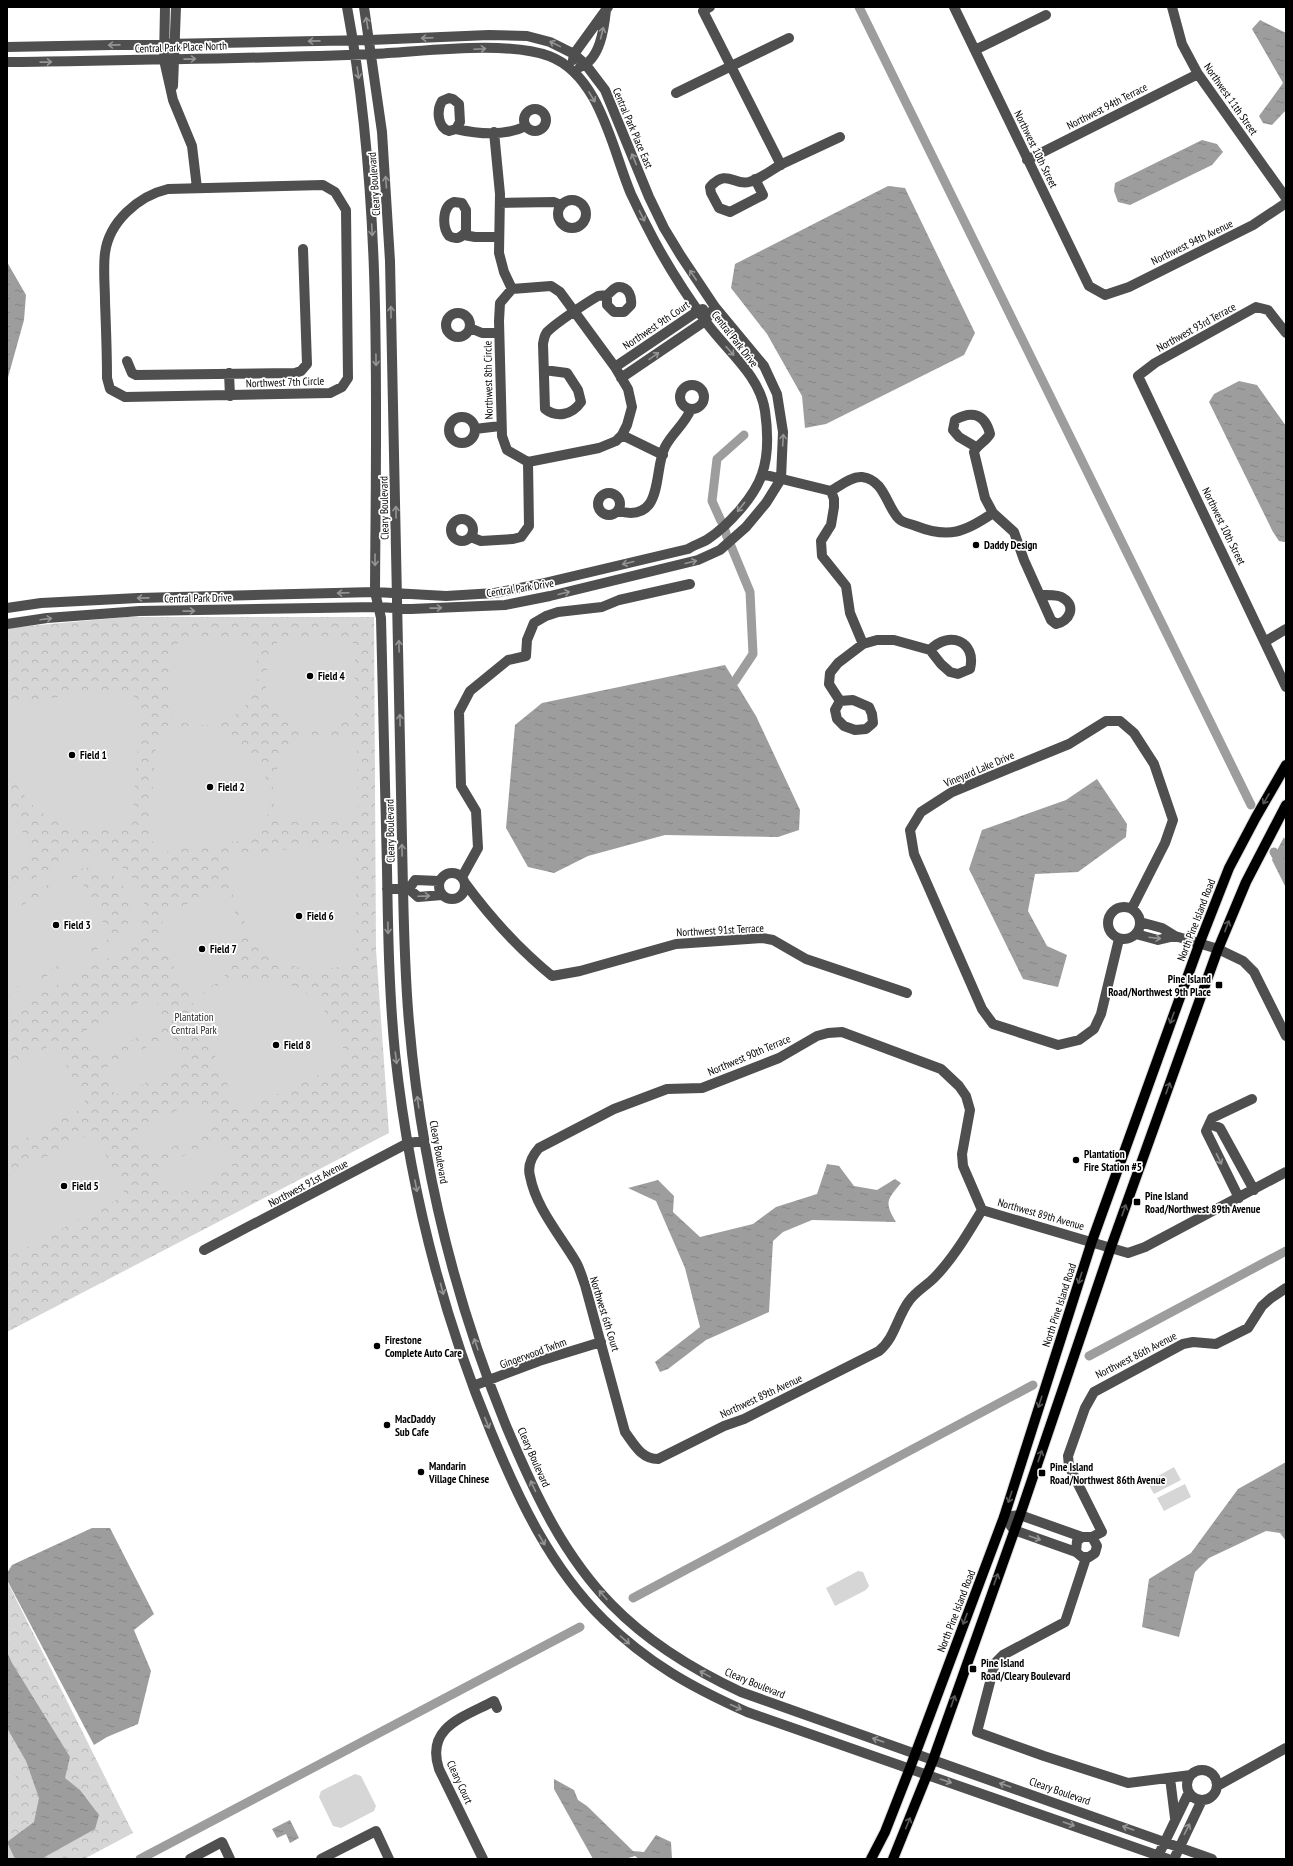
<svg xmlns="http://www.w3.org/2000/svg" width="1293" height="1866" viewBox="0 0 1293 1866" font-family="'PT Sans Narrow',sans-serif">
<style>
.forest{fill:url(#forest-crowns)}
.pitch{fill:#d6d6d6}
.water{fill:url(#water-ripples)}
.lines{fill:none;stroke-linecap:round;stroke-linejoin:round}
.canal{stroke:#9d9d9d;stroke-width:9}
.major-casing{stroke:#dbdbdb;stroke-width:12}
.minor{stroke:#4f4f4f;stroke-width:10}
.major{stroke:#000;stroke-width:10}
.oneway{stroke:#959595}
.oneway2{stroke:#595959}
.poi-dot{fill:#000;stroke:#fff;stroke-width:1.5}
.labels{text-anchor:middle;stroke-width:3.5;stroke-linejoin:round;paint-order:stroke}
.street-label{font-size:11px;fill:#000;stroke:#fff}
.poi-label{font-size:11px;font-weight:bold;fill:#000;stroke:#fff;text-anchor:start}
.park-label{font-size:11px;fill:#2d2d2d;stroke:#fff}
</style>
<defs>
<pattern id="forest-crowns" width="20" height="18" patternUnits="userSpaceOnUse"><rect width="20" height="18" fill="#d6d6d6"/><path d="M2 6a3 3 0 1 1 6 0M12 15a3 3 0 1 1 6 0" fill="none" stroke="#b6b6b6"/></pattern>
<pattern id="water-ripples" width="26" height="14" patternUnits="userSpaceOnUse"><rect width="26" height="14" fill="#9d9d9d"/><path d="M2 4q2-2 4 0t4 0M15 11q2-2 4 0t4 0" fill="none" stroke="#858585"/></pattern>
</defs>
<rect width="100%" height="100%" fill="#fff"/>
<path class="forest" d="M126 617H374L376 949 389 1133 7 1332V628Z
M7 1581 133 1833 84 1859H7Z"/>
<path class="pitch" d="M251 637C253 648 259 663 258 674 256 703 232 725 203 725 193 725 182 722 172 721L171 650 180 641Z
M349 637 355 646V719C340 722 321 730 306 728 258 719 258 672 280 638Z
M96 692H130L139 702 138 746 132 825 105 830 69 829 36 809 16 785 7 764V704Z
M196 727C204 728 215 729 223 732 251 744 273 775 269 806 268 817 264 827 260 838L161 852 151 840V808L157 737 173 731Z
M333 736 357 739 358 814 351 822H278C270 791 268 764 298 745 302 742 307 738 311 737 317 735 326 736 333 736Z
M7 803 34 854 7 868Z
M347 845 356 857V963C335 968 314 972 293 966 262 957 233 912 230 881 230 873 231 864 231 856L312 846Z
M86 855C123 855 158 893 139 931 134 940 127 946 118 953L7 1011V997L117 939C123 932 127 926 130 918 135 898 119 874 100 869 92 866 84 868 76 870L7 906V892L72 858Z
M79 876 111 938 7 992V913Z
M217 889C222 895 229 902 233 909 250 938 237 972 209 988 203 992 194 993 188 994L158 936 165 915Z
M263 979C271 981 282 982 290 985 324 997 337 1030 348 1061L248 1108 235 1102 191 1000 218 986 236 980Z
M150 997 156 1000 165 1020 163 1025 102 1055 95 1053 85 1033 88 1028Z
M169 1036 176 1040 185 1059 182 1065 122 1095 114 1093 104 1073 107 1067Z
M55 1043 87 1106 7 1148V1068Z
M200 1099 213 1128 151 1157 137 1130Z
M94 1132 126 1195 8 1257 7 1177Z
M220 1138 233 1167 173 1197 158 1168Z
M1174 1467 1181 1480 1154 1494 1147 1482Z
M1185 1484 1191 1497 1164 1511 1157 1498Z
M858 1571 863 1572 869 1586 866 1590 835 1606 826 1588Z
M9 1764 21 1787 7 1794V1765Z
M355 1774 361 1776 376 1806 374 1811 341 1828 333 1826 319 1797 321 1791Z"/>
<path class="water" d="M1260 20 1286 33V110L1272 125 1263 123 1259 116 1283 83 1252 29Z
M1202 140 1217 144 1223 152 1212 165 1130 205 1118 202 1114 191 1115 183Z
M888 186 905 188 975 333 964 355 826 424 805 428 802 396 767 334 731 288 735 264Z
M7 262 26 295 24 320 7 381Z
M1239 381 1257 385 1286 426V542H1284L1279 541 1273 532 1209 402 1214 394Z
M725 665 756 716 800 810 799 830 778 837 665 835 588 856 554 873 528 867 506 828 515 725 542 703Z
M1097 779 1127 824 1126 837 1078 872 1035 874 1028 911 1047 946 1067 955 1058 987 1023 979 969 869 982 830 1066 800Z
M1284 837 1286 842V888L1272 860Z
M827 1164 839 1166 854 1186 877 1190 895 1179 901 1183C887 1200 884 1202 896 1222L812 1220 783 1232 773 1241 769 1312 706 1340 668 1369 660 1372 655 1362 700 1327 685 1268 656 1201 628 1188 658 1180 674 1196 673 1212 700 1237 753 1224 776 1207 817 1194Z
M1286 1462V1541L1280 1533 1266 1531 1209 1558 1195 1572 1179 1637 1142 1627 1149 1579 1191 1553 1238 1489Z
M92 1528H110L154 1614 134 1630 151 1671 138 1724 107 1737 94 1745 7 1580V1573L12 1565Z
M7 1652 12 1663 70 1757 65 1778 80 1790 99 1815 95 1829 41 1859H15L7 1842 34 1822 39 1798 26 1761 7 1728Z
M554 1779 574 1790 578 1800 587 1806 633 1851 644 1852 656 1835 671 1842 672 1859H639L635 1856 625 1859H593L554 1789Z
M290 1820 299 1838 290 1843 286 1834 277 1838 272 1829Z"/>
<g class="lines">
<path class="canal" d="M859 7 1251 805
M721 521 712 501 717 459 744 435
M725 530 727 537
M731 546 750 592 753 654 735 681
M1274 852 1286 873
M1089 1356 1286 1251
M633 1598 1033 1385
M140 1859 580 1627"/>
<defs>
<path id="major" d="M871 1859 885 1832 910 1768 1004 1517 1092 1241 1200 942 1229 868 1256 817 1286 765
M893 1859 933 1760 1020 1515 1111 1247 1218 949 1246 882 1286 805"/>
</defs>
<use href="#major" class="major-casing"/>
<path class="minor" d="M165 7 164 60 173 100 192 146 197 188
M347 7C383 200 376 397 375 592L381 618C383 702 385 785 387 869 388 931 389 992 395 1053 409 1183 441 1311 491 1432 519 1500 551 1568 604 1620 648 1663 691 1687 747 1712L1168 1859
M364 7 382 132 390 261 403 889C404 933 405 978 409 1022 421 1162 454 1299 507 1428 534 1492 563 1555 612 1605 649 1643 694 1670 741 1692L1212 1859
M710 7 703 11 781 165
M954 7 1089 286 1105 295 1129 287 1253 225 1286 203
M1172 7 1182 44 1198 74 1286 198
M7 47 370 40 489 35 527 36 550 42 574 54 586 65 605 90 649 197 664 228 681 256 715 307 764 366 777 394 783 432 781 479 766 503 746 527 720 550 698 560 550 596 505 605 411 609 378 607 140 611 47 618 7 624
M975 50 1046 15
M573 60 574 54 608 7
M7 62C129 60 251 59 373 54 421 52 505 40 549 56 600 75 612 149 631 194 638 209 646 225 654 240 669 268 687 296 706 322 726 350 760 375 765 411 768 432 769 454 762 474 755 496 728 526 708 539 702 543 694 545 688 549L540 584 495 593 446 596 375 592 138 598 41 603 7 608
M580 67C600 60 604 29 606 10
M173 86 176 7
M676 93 789 38
M449 98 453 99 459 104 460 122 456 129 449 131C438 128 436 111 442 101Z
M524 120a11 11 0 1 1 22 0a11 11 0 1 1-22 0Z
M456 129C478 134 506 136 526 126
M494 132 500 194 499 253 504 272 512 289
M1027 160 1198 74
M755 179 763 195 730 212 719 208 711 193 710 187C727 168 734 186 749 182 761 179 771 170 782 164 801 155 821 146 840 137
M323 185 335 192 346 210 348 378 342 387 330 393 125 397 110 389 107 378C107 353 106 327 105 302 105 286 103 269 105 253 109 222 138 196 168 189Z
M558 214a14 14 0 1 1 28 0a14 14 0 1 1-28 0Z
M454 202 462 203 466 210V231C462 238 456 240 449 236 442 227 442 206 454 202Z
M500 203 554 202 561 205
M464 235 475 237H499
M551 286 560 292 615 367 628 389 632 407 627 425 622 435 616 441 599 448 528 462 507 450 502 436 499 321 500 303 512 289Z
M446 325a12 12 0 1 1 24 0a12 12 0 1 1-24 0Z
M470 328 482 333H499
M1286 333 1268 310 1256 307 1155 363 1138 376 1286 687
M127 361 132 373 136 375 295 373 301 371 307 364 303 249
M615 367 698 311 703 309
M544 370 567 373 578 390 581 402C572 415 557 418 545 409L543 344C544 339 544 336 547 332 556 323 586 303 598 296 601 295 604 296 607 295 612 292 613 287 619 287 629 287 632 297 631 305L624 312H614L607 305V295
M229 373 230 396
M621 378 705 321 715 307
M680 397a12 12 0 1 1 24 0a12 12 0 1 1-24 0Z
M449 430a13 13 0 1 1 26 0a13 13 0 1 1-26 0Z
M475 429 500 426
M622 435 663 455
M976 447 959 437 953 430 955 420C972 410 985 414 990 434 985 442 977 445 974 452L985 498 993 513 1014 532 1024 560 1051 620 1056 624C1069 622 1077 606 1063 598 1058 594 1047 595 1041 595
M762 474 831 491
M831 491C840 486 851 476 862 477 885 480 886 506 899 519 903 523 911 524 916 526 949 539 965 532 993 513
M831 491 834 499V507L831 525 821 541 822 556 846 586 850 613 863 644
M598 504a11 11 0 1 1 22 0a11 11 0 1 1-22 0Z
M618 511C665 524 653 470 665 447 672 433 685 424 691 409
M451 530a11 11 0 1 1 22 0a11 11 0 1 1-22 0Z
M471 537 481 541 513 539 521 537 529 526 528 462
M1266 641 1286 629
M840 701 853 700 869 707 872 714 873 723 866 729 855 730 844 726 837 719 835 710 840 701 829 684 830 673 838 663 863 644 877 640H894L930 650 941 664 950 672 958 674 970 669C977 641 949 630 930 650
M439 886a13 13 0 1 1 26 0a13 13 0 1 1-26 0Z
M462 877 478 848 476 811 461 786 459 712 470 691 508 660 526 656 527 640 534 623 546 616 558 612 602 607 619 600 690 584
M465 883C490 917 519 949 552 976L580 971 676 944 762 938 773 940 806 959 907 993
M387 889H409L418 897 442 895
M409 889 415 880 439 881
M1108 923a16 16 0 1 1 32 0a16 16 0 1 1-32 0Z
M1140 922 1162 928 1175 936 1218 949 1243 961 1254 972 1286 1036
M1136 934 1158 940 1175 936
M1119 939 1101 1014 1094 1029 1079 1040 1058 1045 993 1024 982 1009 914 854 910 830 921 812 952 792 1069 744 1106 721H1120L1134 733 1154 764 1173 820 1165 843 1132 908
M1210 1124 1220 1128 1254 1190
M1239 1198 1206 1131 1212 1118 1252 1099
M982 1210 963 1166 962 1154 970 1110 966 1096 959 1086 941 1069 842 1032 828 1033 817 1036 779 1058 702 1088 667 1089 614 1109 539 1148C532 1156 527 1165 530 1176 536 1208 560 1235 576 1262 580 1269 582 1277 585 1285L625 1432C634 1444 641 1459 658 1459L724 1426 744 1419 879 1351C895 1338 897 1317 909 1301 916 1291 926 1286 934 1278 953 1259 968 1233 982 1210L1128 1253 1145 1247 1286 1172
M204 1250 408 1143 424 1141
M473 1386 539 1361 601 1342
M1004 1517 1014 1530 1076 1552
M1004 1517 1020 1515 1082 1537
M1092 1537 1097 1546 1095 1553 1089 1557H1082L1076 1552 1077 1541 1082 1537H1092L1102 1532 1069 1466 1068 1456 1085 1408 1094 1392 1183 1344 1193 1342 1216 1344 1248 1328 1262 1306 1271 1298 1286 1288
M1086 1558 1065 1622 1003 1655 995 1663 977 1732 1044 1756 1128 1783 1191 1775
M1187 1785a15 15 0 1 1 30 0a15 15 0 1 1-30 0Z
M1170 1778 1175 1818
M1217 1786 1286 1748
M1158 1856 1189 1792
M190 1859 222 1842 230 1859
M321 1859 376 1831 389 1859
M483 1859 439 1769C425 1727 464 1717 494 1701L497 1708
M1174 1859 1202 1800"/>
<use href="#major" class="major"/>
</g>
<defs><path id="oneway-shaft" d="M-6 0H5M1.5-3L5.5 0L1.5 3" fill="none" stroke-width="1.6" stroke-linecap="round" stroke-linejoin="round"/></defs>
<g class="oneway">
<use href="#oneway-shaft" transform="translate(367 23) rotate(-99)"/>
<use href="#oneway-shaft" transform="translate(602 33) rotate(-76)"/>
<use href="#oneway-shaft" transform="translate(427 38) rotate(178)"/>
<use href="#oneway-shaft" transform="translate(314 41) rotate(179)"/>
<use href="#oneway-shaft" transform="translate(555 44) rotate(-154)"/>
<use href="#oneway-shaft" transform="translate(114 45) rotate(179)"/>
<use href="#oneway-shaft" transform="translate(480 49) rotate(-3)"/>
<use href="#oneway-shaft" transform="translate(190 59) rotate(-1)"/>
<use href="#oneway-shaft" transform="translate(46 62) rotate(-1)"/>
<use href="#oneway-shaft" transform="translate(358 73) rotate(82)"/>
<use href="#oneway-shaft" transform="translate(592 97) rotate(59)"/>
<use href="#oneway-shaft" transform="translate(634 159) rotate(-112)"/>
<use href="#oneway-shaft" transform="translate(386 182) rotate(-94)"/>
<use href="#oneway-shaft" transform="translate(642 216) rotate(63)"/>
<use href="#oneway-shaft" transform="translate(372 230) rotate(87)"/>
<use href="#oneway-shaft" transform="translate(693 275) rotate(-124)"/>
<use href="#oneway-shaft" transform="translate(391 312) rotate(-91)"/>
<use href="#oneway-shaft" transform="translate(730 351) rotate(48)"/>
<use href="#oneway-shaft" transform="translate(654 356) rotate(-35)"/>
<use href="#oneway-shaft" transform="translate(376 360) rotate(89)"/>
<use href="#oneway-shaft" transform="translate(783 440) rotate(-87)"/>
<use href="#oneway-shaft" transform="translate(741 507) rotate(128)"/>
<use href="#oneway-shaft" transform="translate(396 512) rotate(-91)"/>
<use href="#oneway-shaft" transform="translate(375 560) rotate(90)"/>
<use href="#oneway-shaft" transform="translate(691 562) rotate(-14)"/>
<use href="#oneway-shaft" transform="translate(628 563) rotate(166)"/>
<use href="#oneway-shaft" transform="translate(343 593) rotate(178)"/>
<use href="#oneway-shaft" transform="translate(564 593) rotate(-14)"/>
<use href="#oneway-shaft" transform="translate(143 598) rotate(179)"/>
<use href="#oneway-shaft" transform="translate(436 608) rotate(-1)"/>
<use href="#oneway-shaft" transform="translate(189 611) rotate(-1)"/>
<use href="#oneway-shaft" transform="translate(46 619) rotate(-7)"/>
<use href="#oneway-shaft" transform="translate(399 646) rotate(-91)"/>
<use href="#oneway-shaft" transform="translate(400 720) rotate(-91)"/>
<use href="#oneway-shaft" transform="translate(402 850) rotate(-91)"/>
<use href="#oneway-shaft" transform="translate(424 896) rotate(-2)"/>
<use href="#oneway-shaft" transform="translate(388 928) rotate(89)"/>
<use href="#oneway-shaft" transform="translate(1155 938) rotate(7)"/>
<use href="#oneway-shaft" transform="translate(396 1058) rotate(83)"/>
<use href="#oneway-shaft" transform="translate(418 1102) rotate(-98)"/>
<use href="#oneway-shaft" transform="translate(1219 1159) rotate(64)"/>
<use href="#oneway-shaft" transform="translate(416 1186) rotate(79)"/>
<use href="#oneway-shaft" transform="translate(442 1289) rotate(75)"/>
<use href="#oneway-shaft" transform="translate(476 1344) rotate(-109)"/>
<use href="#oneway-shaft" transform="translate(487 1423) rotate(68)"/>
<use href="#oneway-shaft" transform="translate(533 1486) rotate(-115)"/>
<use href="#oneway-shaft" transform="translate(1035 1538) rotate(19)"/>
<use href="#oneway-shaft" transform="translate(542 1540) rotate(60)"/>
<use href="#oneway-shaft" transform="translate(603 1595) rotate(-131)"/>
<use href="#oneway-shaft" transform="translate(625 1640) rotate(41)"/>
<use href="#oneway-shaft" transform="translate(705 1674) rotate(-151)"/>
<use href="#oneway-shaft" transform="translate(736 1707) rotate(24)"/>
<use href="#oneway-shaft" transform="translate(878 1740) rotate(-161)"/>
<use href="#oneway-shaft" transform="translate(946 1781) rotate(19)"/>
<use href="#oneway-shaft" transform="translate(1005 1785) rotate(-161)"/>
<use href="#oneway-shaft" transform="translate(1069 1824) rotate(19)"/>
<use href="#oneway-shaft" transform="translate(1128 1828) rotate(-161)"/>
<use href="#oneway-shaft" transform="translate(1187 1829) rotate(-63)"/>
</g>
<g class="oneway2">
<use href="#oneway-shaft" transform="translate(1266 799) rotate(120)"/>
<use href="#oneway-shaft" transform="translate(1227 926) rotate(-69)"/>
<use href="#oneway-shaft" transform="translate(1172 1018) rotate(110)"/>
<use href="#oneway-shaft" transform="translate(1168 1088) rotate(-70)"/>
<use href="#oneway-shaft" transform="translate(1124 1210) rotate(-70)"/>
<use href="#oneway-shaft" transform="translate(1080 1278) rotate(108)"/>
<use href="#oneway-shaft" transform="translate(1040 1402) rotate(108)"/>
<use href="#oneway-shaft" transform="translate(1040 1456) rotate(-71)"/>
<use href="#oneway-shaft" transform="translate(1010 1497) rotate(108)"/>
<use href="#oneway-shaft" transform="translate(996 1579) rotate(-70)"/>
<use href="#oneway-shaft" transform="translate(965 1619) rotate(111)"/>
<use href="#oneway-shaft" transform="translate(953 1701) rotate(-71)"/>
<use href="#oneway-shaft" transform="translate(908 1823) rotate(-68)"/>
</g>
<g class="poi-dot">
<circle cx="976" cy="545" r="4"/>
<circle cx="310" cy="676" r="4"/>
<circle cx="72" cy="755" r="4"/>
<circle cx="210" cy="787" r="4"/>
<circle cx="299" cy="916" r="4"/>
<circle cx="56" cy="925" r="4"/>
<circle cx="202" cy="949" r="4"/>
<rect x="1215" y="981" width="8" height="8" rx="2"/>
<circle cx="276" cy="1045" r="4"/>
<circle cx="1076" cy="1160" r="4"/>
<circle cx="64" cy="1186" r="4"/>
<rect x="1133" y="1198" width="8" height="8" rx="2"/>
<circle cx="377" cy="1346" r="4"/>
<circle cx="387" cy="1425" r="4"/>
<circle cx="421" cy="1472" r="4"/>
<rect x="1038" y="1469" width="8" height="8" rx="2"/>
<rect x="969" y="1665" width="8" height="8" rx="2"/>
</g>
<g class="labels">
<g class="street-label">
<text transform="translate(181 47) rotate(-2)" y="4">Central Park Place North</text>
<text transform="translate(1231 99) rotate(55)" y="4">Northwest 11th Street</text>
<text transform="translate(1107 106) rotate(-27)" y="4">Northwest 94th Terrace</text>
<text transform="translate(633 128) rotate(67)" y="4">Central Park Place East</text>
<text transform="translate(1036 149) rotate(64)" y="4">Northwest 10th Street</text>
<text transform="translate(374 184) rotate(-94)" y="4">Cleary Boulevard</text>
<text transform="translate(1192 242) rotate(-26)" y="4">Northwest 94th Avenue</text>
<text transform="translate(656 325) rotate(-34)" y="4">Northwest 9th Court</text>
<text transform="translate(1196 327) rotate(-29)" y="4">Northwest 93rd Terrace</text>
<text transform="translate(735 339) rotate(52)" y="4">Central Park Drive</text>
<text transform="translate(488 380) rotate(-91)" y="4">Northwest 8th Circle</text>
<text transform="translate(285 382) rotate(-2)" y="4">Northwest 7th Circle</text>
<text transform="translate(384 508) rotate(-91)" y="4">Cleary Boulevard</text>
<text transform="translate(1224 526) rotate(64)" y="4">Northwest 10th Street</text>
<text transform="translate(520 588) rotate(-9)" y="4">Central Park Drive</text>
<text transform="translate(198 598) rotate(-1)" y="4">Central Park Drive</text>
<text transform="translate(979 769) rotate(-23)" y="4">Vineyard Lake Drive</text>
<text transform="translate(390 831) rotate(-91)" y="4">Cleary Boulevard</text>
<text transform="translate(1196 920) rotate(-69)" y="4">North Pine Island Road</text>
<text transform="translate(720 930) rotate(-3)" y="4">Northwest 91st Terrace</text>
<text transform="translate(749 1055) rotate(-23)" y="4">Northwest 90th Terrace</text>
<text transform="translate(439 1152) rotate(80)" y="4">Cleary Boulevard</text>
<text transform="translate(308 1183) rotate(-28)" y="4">Northwest 91st Avenue</text>
<text transform="translate(1041 1214) rotate(16)" y="4">Northwest 89th Avenue</text>
<text transform="translate(1059 1305) rotate(-72)" y="4">North Pine Island Road</text>
<text transform="translate(605 1314) rotate(73)" y="4">Northwest 6th Court</text>
<text transform="translate(533 1353) rotate(-20)" y="4">Gingerwood Twhm</text>
<text transform="translate(1136 1355) rotate(-27)" y="4">Northwest 86th Avenue</text>
<text transform="translate(761 1396) rotate(-25)" y="4">Northwest 89th Avenue</text>
<text transform="translate(534 1457) rotate(66)" y="4">Cleary Boulevard</text>
<text transform="translate(956 1611) rotate(-69)" y="4">North Pine Island Road</text>
<text transform="translate(755 1683) rotate(22)" y="4">Cleary Boulevard</text>
<text transform="translate(460 1782) rotate(65)" y="4">Cleary Court</text>
<text transform="translate(1060 1791) rotate(19)" y="4">Cleary Boulevard</text>
</g>
<g class="poi-label">
<text x="984" y="549">Daddy Design</text>
<text x="318" y="680">Field 4</text>
<text x="80" y="759">Field 1</text>
<text x="218" y="791">Field 2</text>
<text x="307" y="920">Field 6</text>
<text x="64" y="929">Field 3</text>
<text x="210" y="953">Field 7</text>
<text x="1211" y="983" text-anchor="end">Pine Island<tspan x="1211" dy="13">Road/Northwest 9th Place</tspan></text>
<text x="284" y="1049">Field 8</text>
<text x="1084" y="1158">Plantation<tspan x="1084" dy="13">Fire Station #5</tspan></text>
<text x="72" y="1190">Field 5</text>
<text x="1145" y="1200">Pine Island<tspan x="1145" dy="13">Road/Northwest 89th Avenue</tspan></text>
<text x="385" y="1344">Firestone<tspan x="385" dy="13">Complete Auto Care</tspan></text>
<text x="395" y="1423">MacDaddy<tspan x="395" dy="13">Sub Cafe</tspan></text>
<text x="429" y="1470">Mandarin<tspan x="429" dy="13">Village Chinese</tspan></text>
<text x="1050" y="1471">Pine Island<tspan x="1050" dy="13">Road/Northwest 86th Avenue</tspan></text>
<text x="981" y="1667">Pine Island<tspan x="981" dy="13">Road/Cleary Boulevard</tspan></text>
</g>
<g class="park-label">
<text x="194" y="1021">Plantation<tspan x="194" dy="13">Central Park</tspan></text>
</g>
</g>
<rect width="1293" height="1866" fill="none" stroke="#000000" stroke-width="16"/>
</svg>
